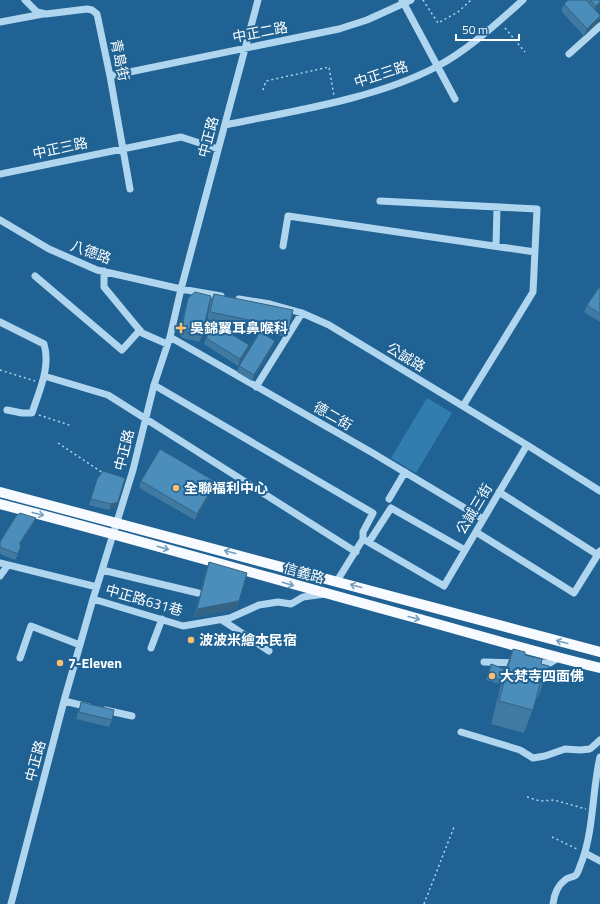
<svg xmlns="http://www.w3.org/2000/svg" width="600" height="904" viewBox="0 0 600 904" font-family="'Titillium Web','Noto Sans TC',sans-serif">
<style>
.green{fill:#327db0}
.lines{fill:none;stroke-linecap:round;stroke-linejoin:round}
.path{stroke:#b0d5ee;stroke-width:1.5;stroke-dasharray:2 3;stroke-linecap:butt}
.minor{stroke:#b0d5ee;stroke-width:7}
.major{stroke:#f7fbff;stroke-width:10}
.wall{fill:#4079a1}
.shaded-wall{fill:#346383}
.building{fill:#4b8dbb;stroke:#346383}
.oneway{stroke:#759fbe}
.poi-dot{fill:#fcbf70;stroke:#1f6293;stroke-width:1.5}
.labels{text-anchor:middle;stroke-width:4;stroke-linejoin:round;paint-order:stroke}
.street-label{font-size:14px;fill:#fff;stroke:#1f6293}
.poi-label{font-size:14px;font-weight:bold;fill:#fff;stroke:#1f6293;text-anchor:start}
</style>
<rect width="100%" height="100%" fill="#1f6293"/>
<path class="green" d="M427 398 452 413 416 473 391 458Z"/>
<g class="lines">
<path class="path" d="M423 0 438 23 458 12 471 0
M505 28 525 52
M263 90 266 81 329 67 334 96
M0 370 35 381
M39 415 72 426
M58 443 103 473
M527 797 540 801 554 800 586 809
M552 837 577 849
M424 904 454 827"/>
<path class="minor" d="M25 0 37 12 46 14 87 9 92 10 97 14 110 76 130 189
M402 0 455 99
M0 22 43 14
M569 54 600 26
M110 76 339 29 367 20 411 0
M225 125C293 111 375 99 436 67 468 50 496 24 523 0
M0 174 181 137 218 149
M380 201 537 209 533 292 463 406
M0 220 49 249 97 270 181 289 221 296
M283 246 288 216 535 252
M496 246 497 207
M104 271V287L142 333 167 344
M35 276 122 350 140 330
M239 299 270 304 302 313 329 325 527 445 600 491
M0 322 44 344C51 367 39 391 32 413H22L7 410
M170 337 371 452 483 519
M44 376 108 395 356 552
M154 385 373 513 363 532V539L337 581
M256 387 302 313
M499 492 598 555
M389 499 405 472
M476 532 574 593 600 551
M363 539 444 586 527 445
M369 542 391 508 465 550
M0 563 97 587
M102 570 198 593
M0 576 8 565
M93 599 183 626 230 618 259 605 278 602 291 604 303 597 325 594
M222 620 269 651
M151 648 162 619
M20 658 31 626 80 645
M484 662 518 663
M532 663H550L558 658
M64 701 89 707
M105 710 132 716
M461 732 520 750 533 758 545 756 565 749 580 750 590 749 600 740
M585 853 600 861
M11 904 64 701 93 599 133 470 154 385 170 337 181 289 258 0
M553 904C554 895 557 886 565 880 568 877 572 878 576 875 579 871 580 865 582 861 594 828 592 791 600 757"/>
<path class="major" d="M0 492 600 652
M0 504C139 540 277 580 416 618 477 635 538 653 600 668"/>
</g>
<path class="wall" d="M568 0H600L596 11 600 15V18L598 22 584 36 561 11 564 4Z
M600 286V322L584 312 587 305Z
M214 294 289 328 286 337 207 321 210 302Z
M188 298 202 336 199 342 183 338 179 334 186 305Z
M206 338 249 345 247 352 238 366 204 344Z
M273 348 252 381 237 372 239 366Z
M97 479 118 502 116 508 109 510 89 505Z
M141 481 214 489 195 520 139 488Z
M33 525 20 544 19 552 15 560 0 554V542Z
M209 562 239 601 236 609 194 617 206 571Z
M513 649 525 655 541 664 546 675 538 698H537L524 733 491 724 504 672Z
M491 664 504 669 499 684 486 680Z
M81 702 112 720 109 727 76 719Z"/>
<path class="shaded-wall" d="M600 2V8L592 14 596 6Z
M600 16 598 22 584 36 587 29Z
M275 341 273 348 252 381 254 375Z
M249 345 247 352 238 366 240 359Z
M216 482 214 489 195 520 197 514Z
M118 502 116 508 109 510 111 504Z
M36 518 33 525 16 550 19 544Z
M239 601 236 609 194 617 197 609Z"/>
<path class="building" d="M568 0H586L600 15V16L587 29 564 4Z
M590 0H600V2L596 6Z
M600 286V314L587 305Z
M195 292 211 296 202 336 185 332 182 327 188 298Z
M214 294 293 310 289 328 210 312Z
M215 324 249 345 240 359 206 338Z
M260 332 275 341 254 375 239 366Z
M160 449 216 482 197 514 141 481Z
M103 471 125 478 118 502 111 504 91 499 97 479Z
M20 513 36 518 19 544 21 545 18 554 0 547V542L16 516Z
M209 562 247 573 239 601 197 609Z
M513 649 525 652V655L542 659 541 664 549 666 546 675 544 674 543 681 541 680 533 710 499 701Z
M491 664 504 669 501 680 488 676Z
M81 702 114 710 112 720 79 712Z"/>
<defs><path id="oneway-shaft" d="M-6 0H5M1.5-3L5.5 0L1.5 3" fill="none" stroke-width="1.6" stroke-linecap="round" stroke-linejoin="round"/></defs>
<g class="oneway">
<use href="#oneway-shaft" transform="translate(38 514) rotate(14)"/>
<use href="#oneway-shaft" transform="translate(163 548) rotate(16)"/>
<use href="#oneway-shaft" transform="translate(230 552) rotate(-165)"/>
<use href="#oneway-shaft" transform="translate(288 584) rotate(16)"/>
<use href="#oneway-shaft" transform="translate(356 586) rotate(-165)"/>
<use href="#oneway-shaft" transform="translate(414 618) rotate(15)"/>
<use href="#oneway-shaft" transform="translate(562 642) rotate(-165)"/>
</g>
<g class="poi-dot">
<path d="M179 322h4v4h4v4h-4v4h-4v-4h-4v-4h4z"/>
<circle cx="176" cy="488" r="4"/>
<circle cx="191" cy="640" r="4"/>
<circle cx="60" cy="663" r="4"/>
<circle cx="492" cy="676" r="4"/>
</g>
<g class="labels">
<g class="street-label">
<text transform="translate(260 32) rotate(-11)" y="5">中正二路</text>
<text transform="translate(120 60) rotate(78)" y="5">青島街</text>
<text transform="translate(381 74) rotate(-18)" y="5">中正三路</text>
<text transform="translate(208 137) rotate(-75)" y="5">中正路</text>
<text transform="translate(60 148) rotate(-12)" y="5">中正三路</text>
<text transform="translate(91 252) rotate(20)" y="5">八德路</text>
<text transform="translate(406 357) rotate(31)" y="5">公誠路</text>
<text transform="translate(333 416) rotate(30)" y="5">德二街</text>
<text transform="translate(124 450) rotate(-76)" y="5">中正路</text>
<text transform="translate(474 509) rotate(-59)" y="5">公誠三街</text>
<text transform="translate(304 573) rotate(16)" y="5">信義路</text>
<text transform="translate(144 600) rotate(16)" y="5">中正路631巷</text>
<text transform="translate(35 761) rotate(-75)" y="5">中正路</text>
</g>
<g class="poi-label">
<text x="190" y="333">吳錦翼耳鼻喉科</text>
<text x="184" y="493">全聯福利中心</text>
<text x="199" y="645">波波米繪本民宿</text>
<text x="68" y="668">7-Eleven</text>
<text x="500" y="681">大梵寺四面佛</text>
</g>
</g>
<path d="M456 34v6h63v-6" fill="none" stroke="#ffffff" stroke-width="2"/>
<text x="462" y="34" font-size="12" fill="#ffffff" stroke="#1f6293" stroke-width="3" paint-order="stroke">50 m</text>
</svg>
